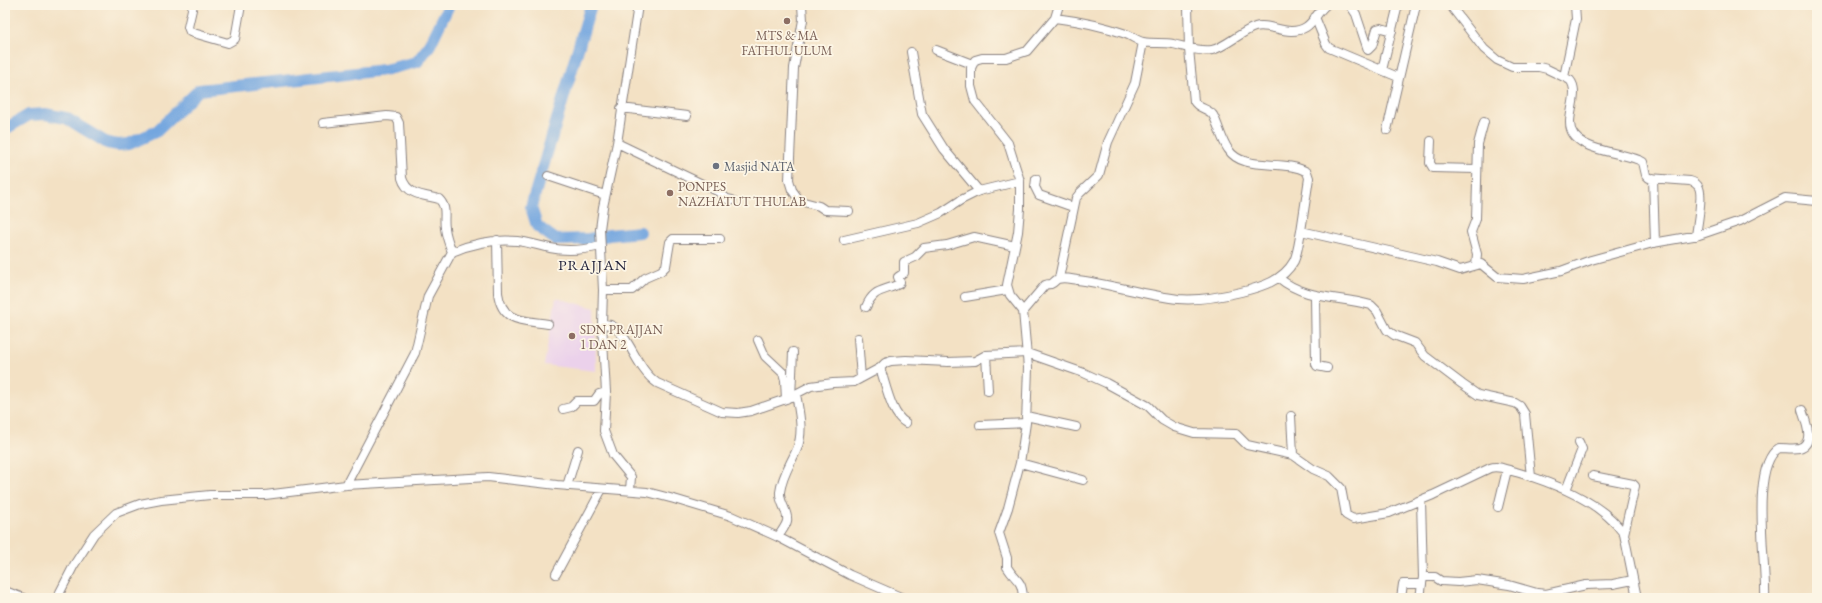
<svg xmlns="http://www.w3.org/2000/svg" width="1822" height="603" viewBox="0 0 1822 603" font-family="'EB Garamond',serif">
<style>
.built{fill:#ebd1eb}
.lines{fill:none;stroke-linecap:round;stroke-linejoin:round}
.river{stroke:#73a6df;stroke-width:12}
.minor-casing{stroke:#8a8280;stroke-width:10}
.minor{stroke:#fff;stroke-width:8}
.education-dot{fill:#8d6e63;stroke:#fcf5e5;stroke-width:1.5}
.worship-dot{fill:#6b7280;stroke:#fcf5e5;stroke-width:1.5}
.labels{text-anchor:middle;stroke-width:3.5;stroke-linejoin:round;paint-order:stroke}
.education-label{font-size:13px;fill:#785e54;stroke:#fcf5e5;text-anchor:start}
.worship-label{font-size:13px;fill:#5b616d;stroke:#fcf5e5;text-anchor:start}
.quarter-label{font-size:15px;letter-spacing:1px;fill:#22223b;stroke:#fcf5e5}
</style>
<rect width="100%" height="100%" fill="#fcf5e5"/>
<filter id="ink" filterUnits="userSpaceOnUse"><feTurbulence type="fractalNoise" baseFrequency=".025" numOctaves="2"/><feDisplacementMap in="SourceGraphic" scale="8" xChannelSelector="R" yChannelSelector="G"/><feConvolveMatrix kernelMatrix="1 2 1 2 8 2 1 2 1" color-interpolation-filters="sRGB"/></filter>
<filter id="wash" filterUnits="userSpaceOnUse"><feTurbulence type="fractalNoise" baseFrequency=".012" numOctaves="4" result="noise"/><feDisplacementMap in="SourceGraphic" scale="16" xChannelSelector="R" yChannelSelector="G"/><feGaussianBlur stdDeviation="0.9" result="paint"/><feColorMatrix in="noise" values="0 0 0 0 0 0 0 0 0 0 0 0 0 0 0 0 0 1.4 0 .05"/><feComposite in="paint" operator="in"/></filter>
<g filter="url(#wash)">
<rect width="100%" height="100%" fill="#f3e1c4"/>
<path class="built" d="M556 298 595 308 596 371 544 365Z"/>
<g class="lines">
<path class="river" d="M591 5 531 207 537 226 556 240 589 239 609 235 640 232
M5 129 29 115 45 114 66 118 107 143 118 145 129 144 157 131 199 90 384 70 417 62 430 45 449 5"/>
</g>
</g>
<g filter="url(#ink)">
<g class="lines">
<defs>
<path id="minor" d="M193 5 188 27 190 32 228 43 235 39 241 5
M802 5 803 20 794 68 789 180 792 190 800 201 819 206 825 210 849 211
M1188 5 1189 49 1194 101C1198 109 1208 108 1213 115 1219 126 1221 139 1228 149 1243 173 1284 158 1307 172L1309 178 1301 231
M1350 5 1356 14 1368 50 1372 46 1377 29 1381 28 1392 31
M1450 5 1484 49 1497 60 1512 67H1539L1547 69 1570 80C1579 90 1570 110 1570 122 1569 153 1625 151 1643 162L1646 175 1649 178 1690 181C1694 182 1696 183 1698 186 1704 193 1697 226 1696 236
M1315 17 1326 44 1329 48 1398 77
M1055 18C1079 21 1103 26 1126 34 1132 36 1137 41 1143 42 1153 44 1163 42 1173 44 1186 47 1199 52 1212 50 1224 48 1242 31 1255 27 1270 22 1288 38 1306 27 1314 22 1318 11 1326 5
M936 50 972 64
M911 52 922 114 944 149 979 191
M1382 70 1398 5
M1564 77 1576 19 1575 5
M621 108 687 116
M323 123 387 116 396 117 399 123 402 178C407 195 423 195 439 199 448 208 443 216 445 228 446 237 449 244 452 252
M1387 130 1416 5
M1431 141 1430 163 1433 168 1476 169
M617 143 719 192 727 199 732 200
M548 176 605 195
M1653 178 1655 243
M1036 179 1035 187 1039 195 1073 207
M497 240 498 293C502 323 523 320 548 324
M844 240 918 223 941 213 961 200 979 191 1020 181
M1476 265 1477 254 1471 232 1476 219 1478 144 1484 122
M1059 278 1076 198 1080 193 1099 175 1108 142 1135 83 1143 42
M1279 278C1305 300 1339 296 1371 305L1377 311 1387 330 1394 335 1415 343 1425 356 1462 384 1478 395 1515 403 1520 406 1525 414 1531 477
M603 290H632L645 278 661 271 666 266 670 242 673 239H720
M1315 296 1316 364 1317 366 1327 368
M965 297 1007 290
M866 307C874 288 883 292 899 284L900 282 898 277 904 273V262L915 257 924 248 947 245 974 237 1015 246
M1023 311 1010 295 1007 285 1018 232 1020 209V181L1008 143 975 101 971 86V68L975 60 982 58H1006L1027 51 1055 18 1059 5
M602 324C605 324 611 324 614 327 631 339 636 368 657 383L722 412 738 413 751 411 786 399 811 386 833 383 854 382 880 368 885 363 891 361 906 360 948 362 975 361 986 355 1027 353 1084 373 1106 383 1148 406 1162 420 1174 427 1194 433 1236 434 1247 445 1293 455 1313 469 1329 476 1341 488 1346 515 1353 519 1389 513 1433 495 1490 468C1499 465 1507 470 1516 472 1554 483 1601 501 1624 534
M858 338 861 378
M758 340 765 356 783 373 785 380 786 399
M986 355 988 391
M880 368C886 384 891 415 906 423
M791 397 793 352
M563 409 571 407 577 401H594L599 394 606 392
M1026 416 1076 427
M1291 416 1293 455
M980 425 1026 423
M1020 463 1083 480
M1593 476 1633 484 1635 486 1624 534 1637 598
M346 485 415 353 428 296 452 252C473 243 494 239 517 241 528 242 539 246 550 248 568 252 584 250 601 246
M567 486 578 450
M630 490 631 477 613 455 604 431 606 392 602 324 603 290 600 229 603 207 617 143 638 5
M1566 490 1582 449 1579 442
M1498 507 1507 470
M778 537C781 532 786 526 787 521 789 512 779 503 780 492 782 476 791 463 797 449 804 431 799 412 796 394
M556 574 602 489
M1423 577H1435L1441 581 1458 582 1477 580 1509 585 1537 593 1546 594 1586 585 1613 584 1633 580
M5 591 23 598
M57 598 74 565 94 534 116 513 140 504 161 500 210 495H265L346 485 488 477 557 485 647 492 674 499 731 516 778 537 850 575 903 598
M1023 598C1022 578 1016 582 1007 567V558L999 533 1008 508 1020 463 1026 423 1028 368 1023 311 1045 285C1047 284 1049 284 1051 284 1054 283 1056 279 1058 279 1064 277 1071 279 1077 280 1111 284 1144 295 1178 299 1199 301 1220 297 1241 292 1261 287 1283 281 1294 261 1298 252 1299 241 1301 231L1437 262 1460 270 1481 264 1497 277 1523 279 1561 271 1591 260 1653 243 1699 235 1740 221 1785 198 1817 201
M1401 598 1403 584H1422
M1420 598 1423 577 1421 500
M1765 598C1767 565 1749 466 1779 448 1786 448 1793 449 1799 448 1816 444 1805 420 1802 410"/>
</defs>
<use href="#minor" class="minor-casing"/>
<use href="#minor" class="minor"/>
</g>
</g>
<g class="education-dot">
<circle cx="787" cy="21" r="4"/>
<circle cx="670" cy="193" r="4"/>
<circle cx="572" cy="336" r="4"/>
</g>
<circle class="worship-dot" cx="716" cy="166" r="4"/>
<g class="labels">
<g class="education-label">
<text x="787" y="40" text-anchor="middle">MTS &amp; MA<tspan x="787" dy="15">FATHUL ULUM</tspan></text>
<text x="678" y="191">PONPES<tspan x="678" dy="15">NAZHATUT THULAB</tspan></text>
<text x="580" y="334">SDN PRAJJAN<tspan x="580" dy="15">1 DAN 2</tspan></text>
</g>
<g class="worship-label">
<text x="724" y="171">Masjid NATA</text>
</g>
<g class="quarter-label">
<text x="593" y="270">PRAJJAN</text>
</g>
</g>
<rect width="1822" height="603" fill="none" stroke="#fcf5e5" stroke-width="20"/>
</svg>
